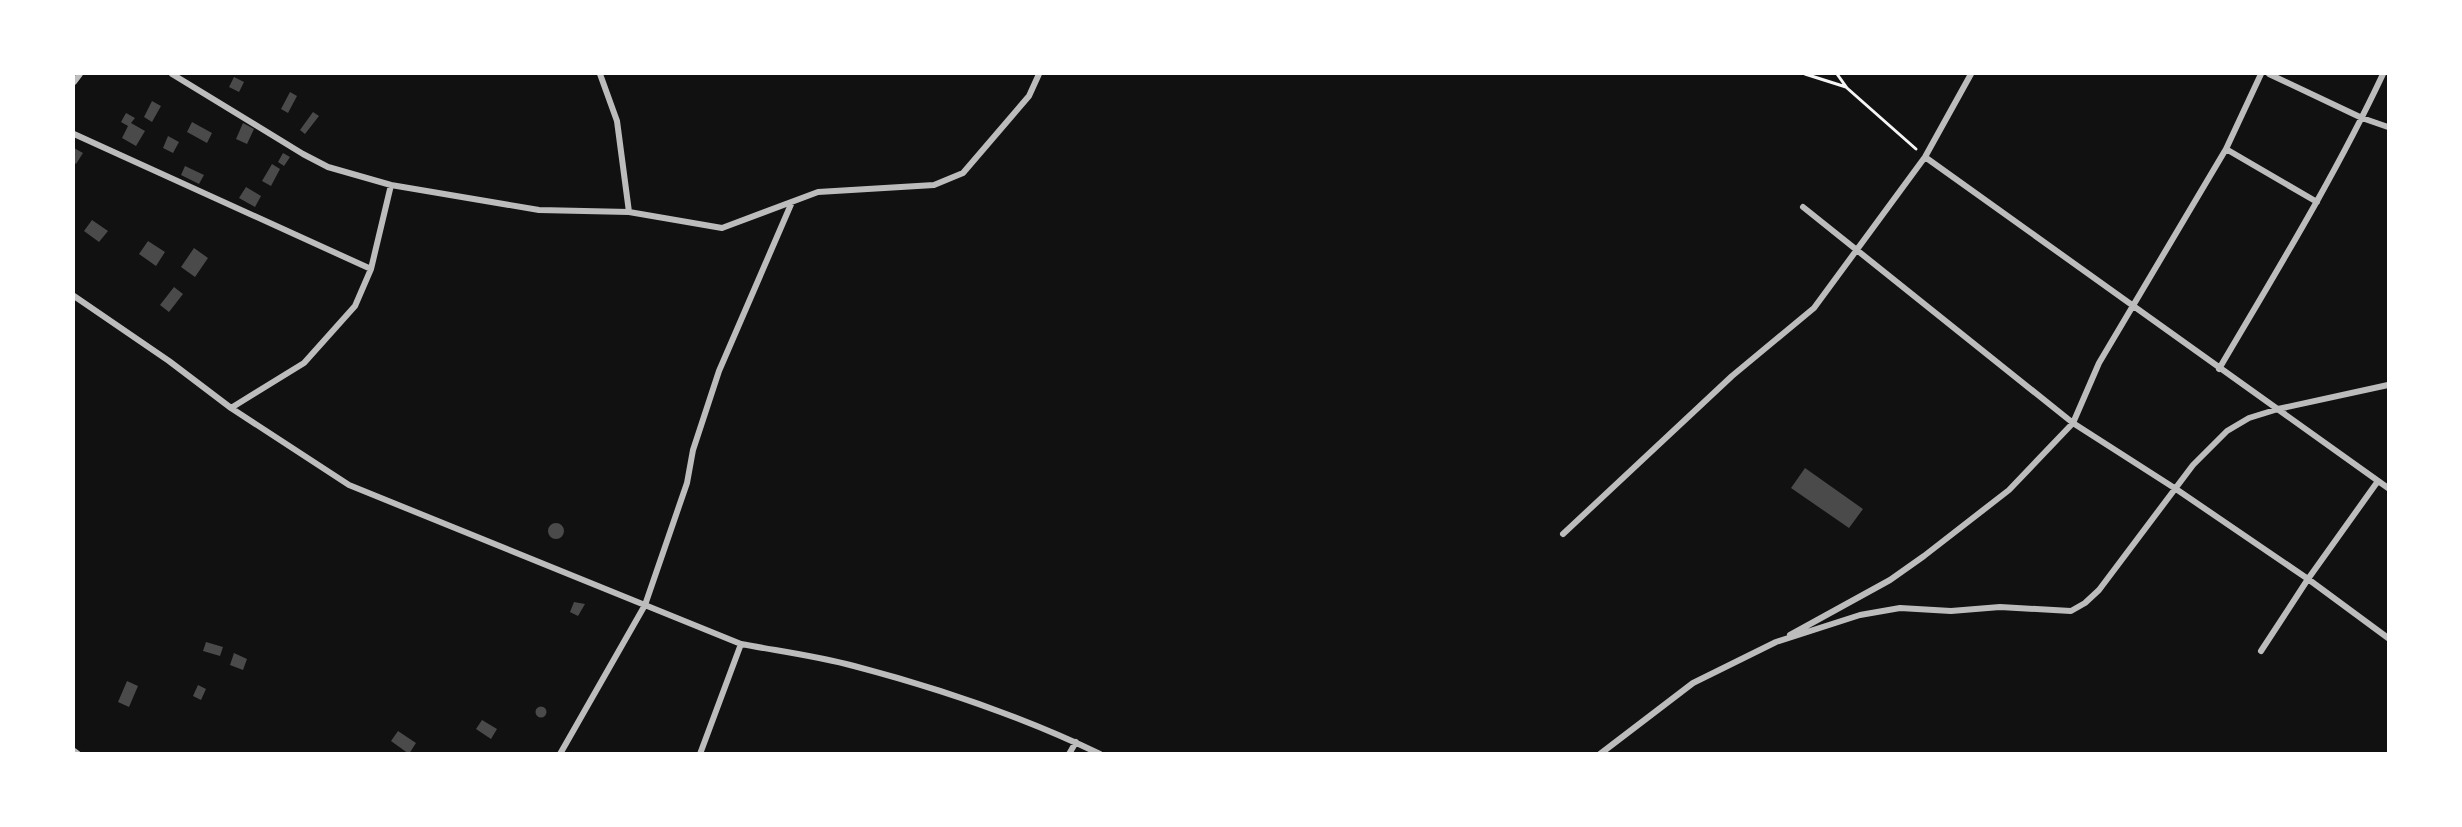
<svg xmlns="http://www.w3.org/2000/svg" width="2462" height="827" viewBox="0 0 2462 827" font-family="'Exo 2',sans-serif">
<style>
.building{fill:#4a4a4a}
.lines{fill:none;stroke-linecap:round;stroke-linejoin:round}
.path{stroke:#f5f5f5;stroke-width:3}
.minor{stroke:#bcbcbc;stroke-width:6}
</style>
<rect width="100%" height="100%" fill="#111"/>
<path class="building" d="M234 77 244 82 239 92 229 87Z
M290 92 297 96 288 113 281 109Z
M152 101 161 106 152 122 144 117Z
M313 112 319 116 305 134 300 130Z
M126 113 135 118 131 123 145 131 136 146 122 138 128 126 121 122Z
M192 122 212 133 207 143 187 132Z
M243 123 254 129 247 144 236 139Z
M168 136 179 142 173 153 163 148Z
M74 148 83 153 76 164 74 162Z
M283 153 290 157 284 166 278 162Z
M272 164 280 169 271 186 262 181Z
M185 166 204 175 199 184 181 175Z
M246 187 261 196 255 207 239 198Z
M92 220 108 231 99 242 84 231Z
M148 241 165 252 156 266 139 254Z
M194 248 208 258 195 277 181 267Z
M174 287 183 294 169 312 160 305Z
M1805 468 1863 509 1849 528 1791 488Z
M548 531a8 8 0 1 1 16 0a8 8 0 1 1-16 0Z
M574 602 585 604 578 616 570 612Z
M206 642 223 647 220 656 203 651Z
M234 653 247 659 243 670 230 665Z
M127 681 138 686 129 707 118 702Z
M198 685 206 689 201 700 193 696Z
M535.5 712a5.5 5.5 0 1 1 11 0a5.5 5.5 0 1 1-11 0Z
M482 720 497 729 491 739 476 729Z
M398 731 416 743 409 754 391 741Z"/>
<g class="lines">
<path class="path" d="M1805 74 1846 87
M1837 74 1847 88 1916 149"/>
<path class="minor" d="M172 74 303 154 328 167 391 185 539 210 629 212 722 228 818 192 934 185 963 173 1029 96 1039 74
M600 74 617 121 629 212
M2269 74 2362 118 2388 127
M74 82 80 74
M74 134 371 269
M2226 149 2317 202
M1925 157 2388 488
M1803 207 2073 423 2176 489 2308 579 2388 638
M74 296 169 361 231 408 349 485 741 644
M2219 369C2276 272 2335 176 2383 74
M231 408 304 363 355 306 371 269 391 185
M1563 534 1732 376 1814 308 1925 157 1971 74
M1790 635 1890 580 1924 556 2009 490 2073 423 2099 363 2226 149 2261 74
M2261 651 2308 579 2378 481
M74 751 78 754
M560 754 645 605 687 483 693 450 719 371 792 202
M700 754 741 644C778 651 817 656 854 666 938 688 1021 716 1100 754
M1069 754 1076 742
M1600 754 1693 683 1776 642 1860 615 1900 608 1951 611 2000 607 2071 611 2085 603 2099 590 2193 465 2227 431 2249 418 2278 409 2388 385"/>
</g>
<rect width="2462" height="827" fill="none" stroke="#ffffff" stroke-width="150"/>
</svg>
